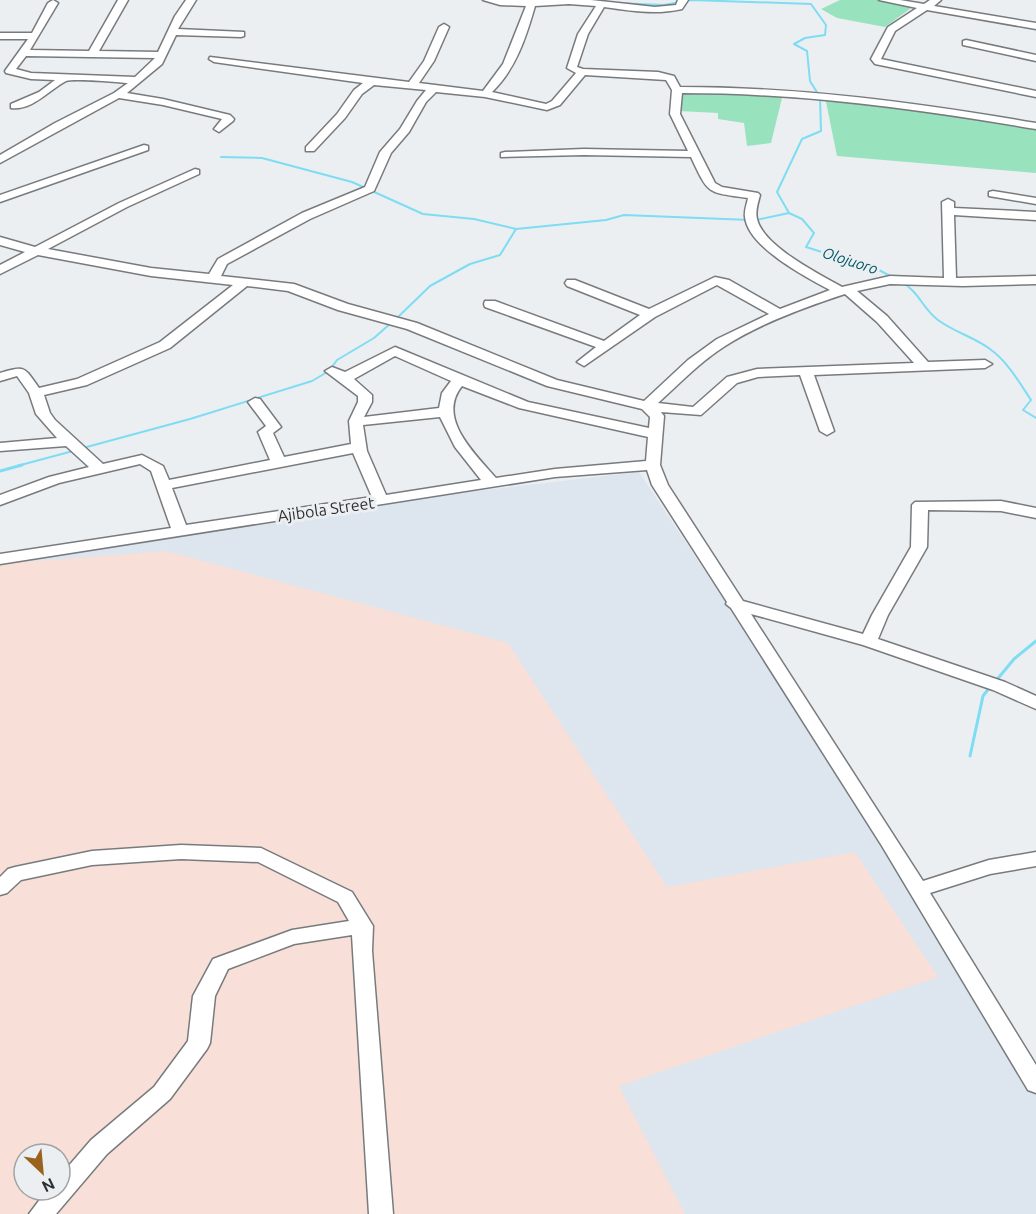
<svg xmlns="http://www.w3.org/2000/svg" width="1036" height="1214" viewBox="0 0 1036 1214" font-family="Ubuntu,sans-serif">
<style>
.built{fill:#dde5ee;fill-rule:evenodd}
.education{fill:#f8dfd7;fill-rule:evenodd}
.green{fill:#98e3bd}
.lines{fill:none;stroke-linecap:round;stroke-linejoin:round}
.stream-far1{stroke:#7edcf3;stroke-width:2}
.stream{stroke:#7edcf3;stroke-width:3}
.minor-casing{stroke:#787b7e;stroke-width:3}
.minor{fill:#fff;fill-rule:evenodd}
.labels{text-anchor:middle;stroke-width:6;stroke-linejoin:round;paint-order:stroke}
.far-water-label{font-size:15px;font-style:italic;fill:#005766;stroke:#eceff2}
.street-label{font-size:16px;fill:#2e2f30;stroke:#eceff2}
</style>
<rect width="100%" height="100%" fill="#eceff2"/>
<path class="built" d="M639 472 1036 1069V1214H0V560L337 507ZM24 1154H60V1190H24Z"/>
<path class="education" d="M166 551 508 643 667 887 855 852 938 977 619 1086 685 1214H0V564ZM24 1154H60V1190H24Z"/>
<path class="green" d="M840 0H879L914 6 885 27 837 18 821 9Z
M684 91 783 94 771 143 747 146 744 123 718 119V113L679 111Z
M825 97 896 105 1036 128V173L837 156Z"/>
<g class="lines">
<path class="stream-far1" d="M615 3 664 5 691 0 811 4
M811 4 826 25 825 35 805 38 794 44 807 51 810 81 820 97 821 131 802 139 777 192 789 213 802 219 814 233 806 247 879 270 892 277
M221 157 262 158 352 182 423 214 474 219 516 229
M756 220 789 213
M903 283C919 292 923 309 938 320 954 332 974 337 990 349 1008 362 1019 382 1031 400L1023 410 1036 418
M396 319 430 286 470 264 500 255 516 229 606 220 624 215 750 220
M83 448 190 419 312 381 329 371 337 360 374 338 391 323
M17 466 73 451"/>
<path class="stream" d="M0 471 22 465
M995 682 1014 659 1036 641
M970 756 983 696 990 687"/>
<defs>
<path id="minor" d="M118 0H128L99 51 158 52 175 16 186 0H196L178 29 244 32V36L241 37 176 35 162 64 127 93 163 99 230 115 234 119 233 121 219 132 214 129 222 119 163 105 119 98 0 163V155L55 123 114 93 128 83C116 82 74 78 66 81 49 90 32 111 11 108V104L39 92 55 80 31 79 6 73 5 71 28 39H0V33H32L48 3 53 0 58 3 30 50 89 51ZM26 56 155 58 135 77 31 73 16 69Z
M483 0H591L655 7 676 5 678 0H688L682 9C656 15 631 11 604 7L588 34 577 67 583 69 658 72 674 76 680 87C800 87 918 103 1036 123V129C918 109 801 93 682 93L680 114 715 183 722 187 758 193 760 195C758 203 755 211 757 219 763 246 819 274 842 287L890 276 944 278 942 202 948 199 954 202V208L1036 212V220L954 215 956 278 1036 276V284L963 286 890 284 857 291 887 316 928 362 985 360 992 364 985 368 814 375 834 431 827 435 820 431 800 375 758 377 737 383 701 415 661 412 664 416 660 465 668 485 743 601 863 634 872 615 911 547 912 505 915 502 1001 501 1036 508V518L1001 511 928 510 927 547 888 615 878 639 1005 682 1036 696V709L993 690 863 645 751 614 923 881 989 860 1036 852V866L990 874 930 893 1036 1065V1093L1028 1090 882 846 731 608 726 604 727 602 652 485 647 470 555 477 0 564V554L171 528 151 471 140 464 59 483 0 505V495L49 477 89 467 66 446 0 451V443L57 438 36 414 29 393 17 376 0 381V373C26 365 24 367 39 388L77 379 160 342 233 285 151 276 38 255 0 274V265L25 252 0 245V237L35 247 119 203 195 169 199 170V174L127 207 48 249 151 268 209 274 218 259 302 213 365 187 380 152 400 129 417 101 426 90 374 85 362 94 345 118 314 151H306V147L337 114 354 90 363 83 214 62 209 59 210 57 409 82 424 61 439 27 444 24 449 27 434 61 419 83 483 91 503 64 526 6 500 5ZM569 4 596 6 578 34 567 68 576 73 552 101 546 104 492 92C516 69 526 37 535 6ZM585 75 666 80 672 90 670 114 688 151 584 149 505 152 501 153V157L584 155 691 157C709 195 706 192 748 198 747 204 744 210 745 217 748 247 806 277 830 290L780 309 729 280 715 277 649 309 575 280H567L565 283 567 286 640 315 604 341 495 301H485L484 304 485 307 596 347 577 362 584 366 655 317 717 285 769 314 717 339 688 360 644 401 557 380 417 323 348 304 294 284 221 276 227 264 310 219 374 191 391 153 409 132 426 102 436 92 485 97 547 110 560 105ZM247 286 288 291 338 310 407 329 547 386 642 409 650 417 649 428 528 402 395 347 345 372 332 367 325 371 358 396V402L349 421 351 444 284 457 273 433 281 427 260 399 255 398 248 402 266 426 258 432 270 460 169 480 163 466 142 455 103 464 55 420 50 413 44 395 87 385 170 348ZM845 294 877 322 914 363 757 369 727 377 693 407 658 403C680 383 700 362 725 346 761 323 805 307 845 294ZM395 356 451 381 442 393 439 408 364 417 372 402V395L354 379ZM462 386 519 408 648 437 646 461 555 469 496 478C475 454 436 418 462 386ZM440 417 455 447 481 480 386 495 367 451 363 425ZM353 453 372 497 186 525 172 488Z
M879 0H900L924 4 930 0H941L934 6 1036 23V29L927 10 895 31 881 59 1036 91V97L875 64 871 59 888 27 917 8Z
M966 40 1036 55V61L963 45V41Z
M144 145 148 146V150L0 202V195Z
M993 191 1036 198V204L989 196V192Z
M181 845 261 848 352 892 373 926 372 951 393 1214H369L352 935 294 944 228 969 215 996 210 1043 207 1049 170 1099 107 1154 56 1214H29L47 1190H60V1176L91 1140 154 1087 188 1041 193 996 213 959 292 930 349 921 338 902 258 862 181 859 92 865 21 880 7 893 0 895V877L8 869 15 867 92 851Z"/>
</defs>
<use href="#minor" class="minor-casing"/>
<use href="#minor" class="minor"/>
</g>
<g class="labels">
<g class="far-water-label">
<text transform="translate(850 261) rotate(18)" y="5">Olojuoro</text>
</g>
<g class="street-label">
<text transform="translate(326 509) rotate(-8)" y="6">Ajibola Street</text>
</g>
</g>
<g transform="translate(42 1172) rotate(154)"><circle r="28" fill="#eceff2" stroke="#a0a2a4" stroke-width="1.5"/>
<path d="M0-4.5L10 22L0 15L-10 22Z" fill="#9a631d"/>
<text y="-9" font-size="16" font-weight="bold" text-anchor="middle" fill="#2e2f30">N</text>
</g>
</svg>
